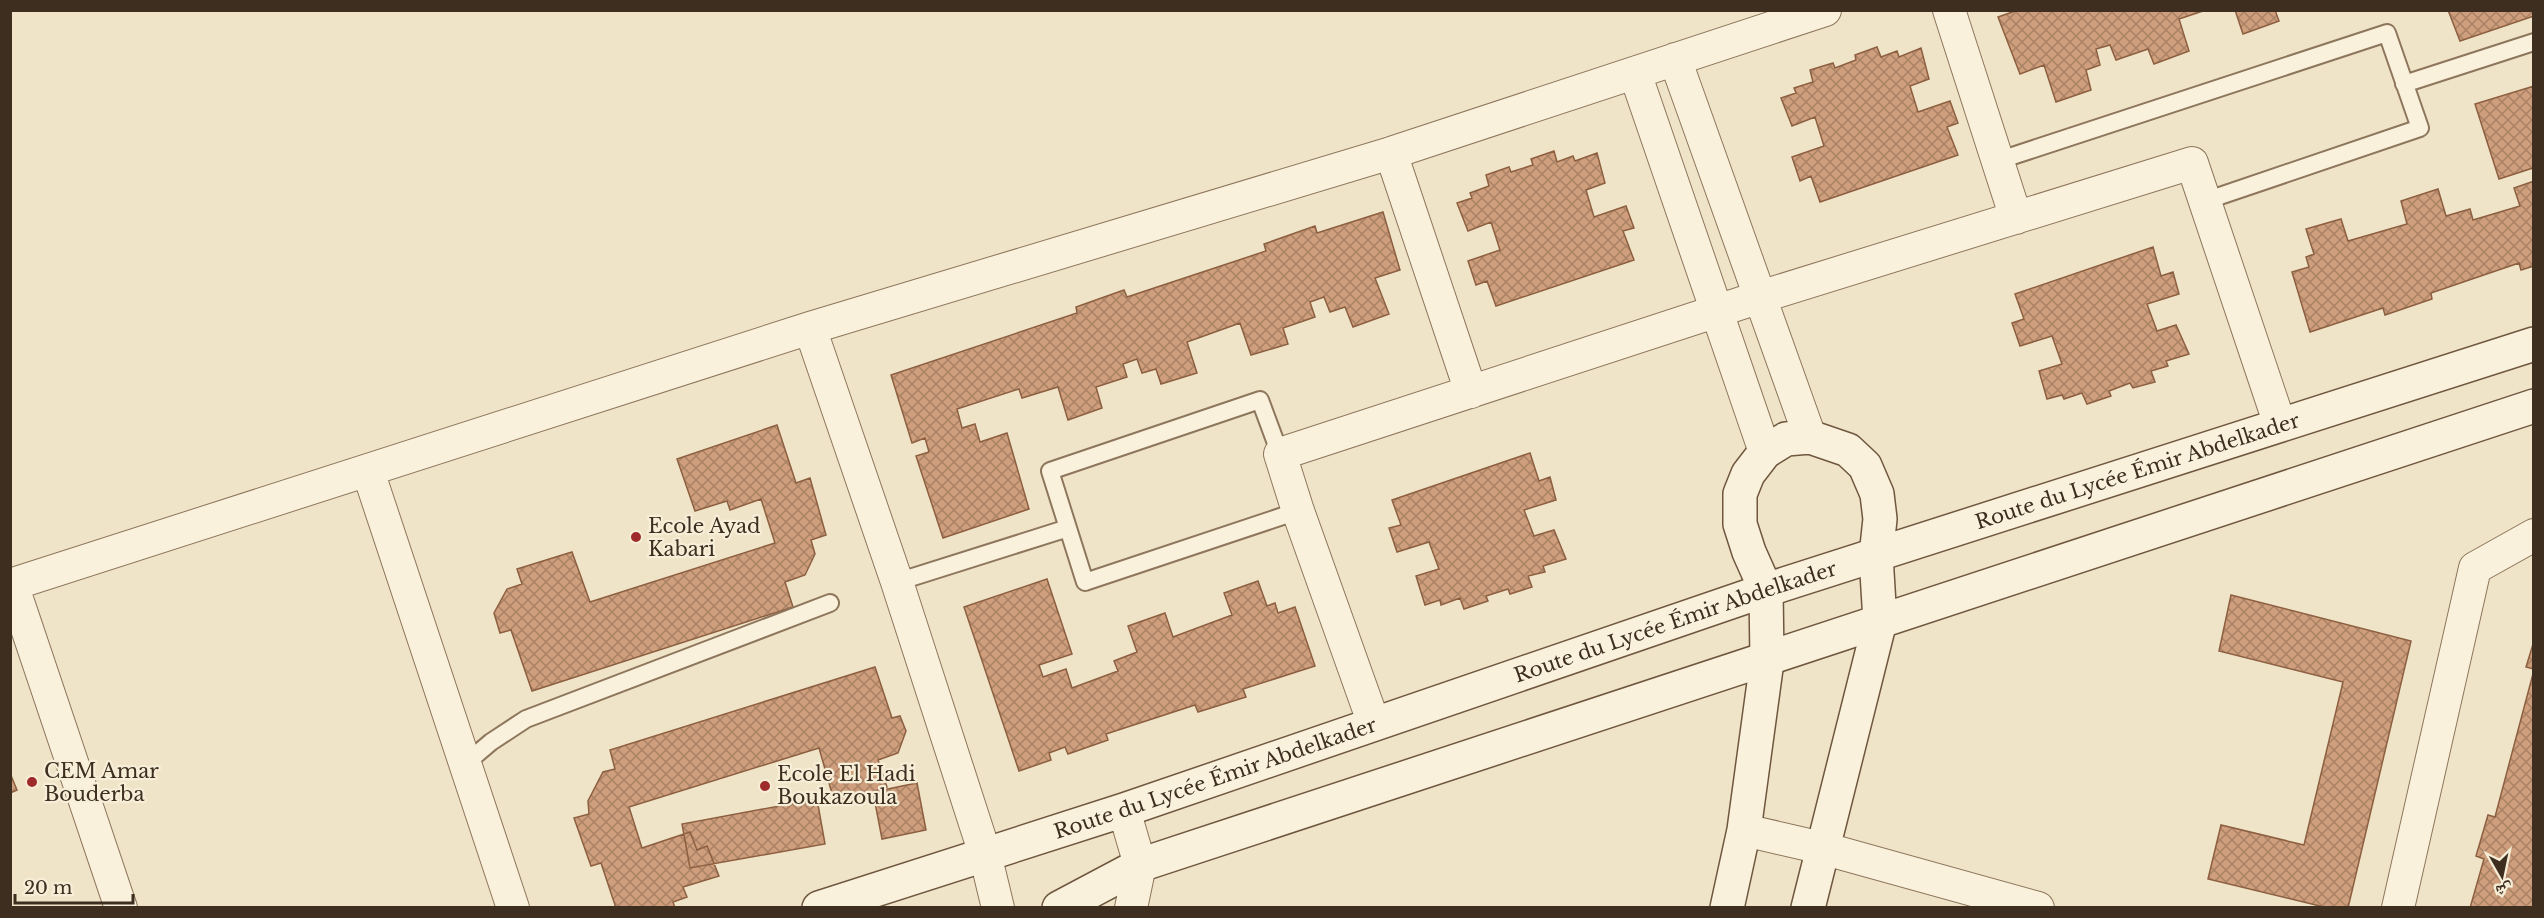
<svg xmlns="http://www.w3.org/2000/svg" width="2544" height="918" viewBox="0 0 2544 918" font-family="'Libre Baskerville','Noto Naskh Arabic',serif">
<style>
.building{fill:url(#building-cross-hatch);stroke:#8d5f41;stroke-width:1.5}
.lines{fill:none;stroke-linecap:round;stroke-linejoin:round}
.lane-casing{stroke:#8d765c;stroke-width:20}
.street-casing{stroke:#8d765c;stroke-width:34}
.secondary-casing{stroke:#6f573f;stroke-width:36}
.lane{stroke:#faf1dc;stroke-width:16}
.street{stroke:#faf1dc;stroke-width:32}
.secondary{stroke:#faf1dc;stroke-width:33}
.poi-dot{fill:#9e2a2b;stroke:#f7eed8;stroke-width:2}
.labels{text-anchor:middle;stroke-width:4.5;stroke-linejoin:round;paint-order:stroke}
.street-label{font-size:20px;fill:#3d2e20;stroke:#f7eed8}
.poi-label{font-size:20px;fill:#3d2e20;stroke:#f7eed8;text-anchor:start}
</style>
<defs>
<pattern id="building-cross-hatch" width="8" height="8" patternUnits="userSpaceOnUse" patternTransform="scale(1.5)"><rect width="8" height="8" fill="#cf9f7d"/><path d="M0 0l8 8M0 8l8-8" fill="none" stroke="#a98266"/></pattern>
</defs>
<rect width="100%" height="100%" fill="#f0e4c8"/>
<path class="building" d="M2018 10H2206L2179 19 2189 51 2154 64 2148 49 2116 60 2110 45 2096 49 2100 65 2086 70 2091 90 2056 102 2044 65 2020 74 1998 17Z
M2235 10H2275L2279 21 2243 34Z
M2448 10H2534V16L2460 41Z
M1877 47 1881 57 1897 51 1899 57 1921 48 1929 79 1910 86 1918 112 1950 101 1958 123 1947 127 1958 155 1820 202 1811 176 1800 181 1792 157 1824 146 1815 117 1792 126 1781 98 1796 93 1794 88 1813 82 1810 70 1833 63 1835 68 1856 60 1855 55Z
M2534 86V170L2533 168 2499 179 2475 104Z
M1554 151 1557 162 1573 156 1575 161 1597 153 1605 183 1586 190 1594 217 1626 206 1634 228 1623 231 1634 260 1496 306 1487 281 1476 285 1468 261 1500 250 1491 222 1468 231 1457 203 1472 198 1470 193 1489 186 1486 175 1509 167 1511 172 1533 165 1531 159Z
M2534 181V266L2521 270 2519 263 2431 293 2432 299 2385 315 2383 308 2310 332 2292 272 2309 267 2306 257 2314 254 2306 229 2341 219 2348 241 2407 224 2401 201 2438 189 2446 216 2470 209 2473 220 2520 206 2514 188Z
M1383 212 1400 270 1375 278 1389 314 1353 327 1345 307 1330 312 1324 297 1310 302 1315 317 1283 328 1288 344 1251 355 1240 323 1187 342 1197 373 1161 384 1156 369 1142 373 1137 359 1123 364 1127 377 1096 387 1102 408 1068 420 1058 387 1022 398 1019 389 957 409 962 428 975 424 980 442 1007 433 1029 509 943 538 916 456 929 452 925 438 912 443 891 375 1077 313 1076 307 1124 290 1127 297 1266 251 1264 244 1315 226 1317 233Z
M2153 247 2161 276 2173 272 2179 294 2147 304 2157 331 2176 325 2189 354 2166 361 2168 366 2151 371 2155 382 2133 388 2130 383 2109 391 2111 396 2087 404 2082 393 2064 399 2062 395 2047 399 2039 371 2062 364 2052 336 2020 346 2012 323 2024 319 2015 294Z
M777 425 796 483 810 478 826 535 811 540 815 554 805 575 785 582 793 607 532 691 511 630 500 633 494 613 507 589 522 584 517 569 572 552 590 602 775 543 761 499 730 510 727 501 695 511 677 459Z
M1530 453 1539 481 1550 477 1556 500 1524 510 1534 536 1554 530 1566 559 1543 566 1545 572 1528 576 1532 587 1510 594 1508 589 1486 596 1488 601 1464 609 1460 598 1441 605 1440 600 1425 605 1416 576 1439 569 1429 542 1397 552 1389 528 1401 525 1392 500Z
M1047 579 1072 654 1039 665 1043 677 1066 669 1072 688 1118 671 1114 661 1137 652 1128 626 1165 613 1173 637 1232 615 1224 593 1258 581 1267 606 1275 603 1278 613 1295 607 1315 666 1243 689 1246 697 1198 712 1195 705 1106 734 1108 740 1068 754 1065 747 1049 753 1051 760 1019 771 964 607Z
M2231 595 2411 641 2348 908H2328L2208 879 2221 825 2304 845 2343 682 2219 651Z
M2534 641V669L2526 667Z
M875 667 892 718 900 716 906 731 898 753 878 760 887 787 835 804 819 748 629 807 642 848 690 832 697 850 707 846 719 876 683 887 687 897 673 902 675 908H616L601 863 591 866 574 818 589 814 588 801 603 772 615 769 610 750Z
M2534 670V908H2470L2484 859 2476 856 2488 815 2495 817Z
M10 773 17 790 10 793Z
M917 783 926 830 882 839 873 792Z
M817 799 825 844 690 868 682 824Z"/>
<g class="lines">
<defs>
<path id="lane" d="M2404 84 2534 42
M1997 161 2387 33 2420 128 2205 201
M1280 454 1260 400 1050 471 1085 582 1298 511
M897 582 1068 528
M465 764 491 742 526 719 830 603"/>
<path id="street" d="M1949 10 2016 218
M1675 59 1810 437
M1635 73 1765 452
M1391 153 1471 392
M810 328 897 582 985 854 998 908
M368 471 513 908
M12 584 121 908
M10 585 810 328 1391 153 1825 10
M1374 724 1298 511 1280 454 1760 297 2192 163 2280 425
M1124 810 1140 865 1131 908
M1744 830 1822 848 2038 908
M2398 908 2475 568 2534 535"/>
<g id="secondary">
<path id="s1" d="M819 908 1124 810 1766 590 2534 344"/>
<path d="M1059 908 1140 865 2534 406"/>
<path d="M1727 908 1744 830 1767 661 1766 590 1749 552 1740 524V494L1748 474 1765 452 1786 439 1810 437 1848 450 1865 466 1877 494 1880 519 1876 556 1880 621 1808 908"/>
</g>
</defs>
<use href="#lane" class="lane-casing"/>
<use href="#street" class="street-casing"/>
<use href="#secondary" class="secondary-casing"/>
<use href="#lane" class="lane"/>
<use href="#street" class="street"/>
<use href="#secondary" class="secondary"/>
</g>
<g class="poi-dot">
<circle cx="636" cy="537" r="6"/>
<circle cx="32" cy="782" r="6"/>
<circle cx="765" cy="786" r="6"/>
</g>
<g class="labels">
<g class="street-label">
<text dy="7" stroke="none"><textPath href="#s1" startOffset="1389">Route du Lycée Émir Abdelkader</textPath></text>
<text dy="7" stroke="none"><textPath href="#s1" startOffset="903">Route du Lycée Émir Abdelkader</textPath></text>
<text dy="7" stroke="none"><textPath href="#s1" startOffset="417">Route du Lycée Émir Abdelkader</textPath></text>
</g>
<g class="poi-label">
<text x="648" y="533">Ecole Ayad<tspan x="648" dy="23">Kabari</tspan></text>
<text x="44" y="778">CEM Amar<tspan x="44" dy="23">Bouderba</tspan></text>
<text x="777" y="781">Ecole El Hadi<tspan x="777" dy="23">Boukazoula</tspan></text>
</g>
</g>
<rect width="2544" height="918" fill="none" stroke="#3d2e20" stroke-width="24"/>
<g transform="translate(2502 876) rotate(171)" stroke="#f7eed8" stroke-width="4.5" paint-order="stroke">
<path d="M0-4.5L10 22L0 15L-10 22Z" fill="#3d2e20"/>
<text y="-9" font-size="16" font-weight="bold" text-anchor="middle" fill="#3d2e20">ش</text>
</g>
<path d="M15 894v9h118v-9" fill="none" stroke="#3d2e20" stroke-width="3"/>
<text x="24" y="894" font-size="18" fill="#3d2e20" stroke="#f7eed8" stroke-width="4.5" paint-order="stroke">20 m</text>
</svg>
